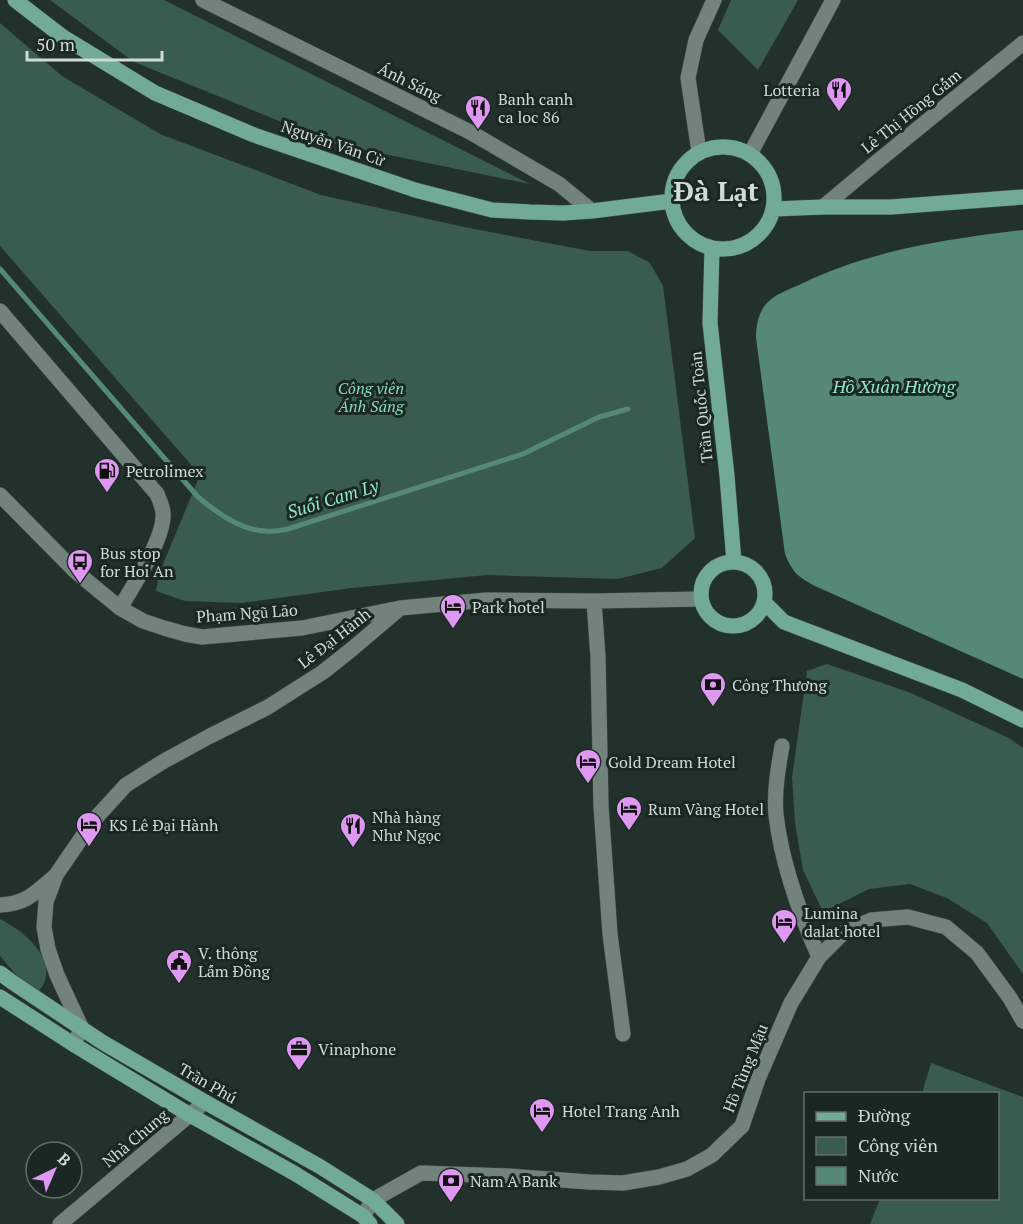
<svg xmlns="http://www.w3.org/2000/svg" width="1023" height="1224" viewBox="0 0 1023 1224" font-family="'PT Serif',serif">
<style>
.green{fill:#395c4f}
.water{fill:#558976}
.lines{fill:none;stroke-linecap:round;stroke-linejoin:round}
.stream{stroke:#558976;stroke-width:5}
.minor-casing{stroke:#434f4a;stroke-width:16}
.major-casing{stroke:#434f4a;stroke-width:16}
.minor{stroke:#72827c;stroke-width:15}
.major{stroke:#71ab96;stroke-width:15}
.labels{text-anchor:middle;stroke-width:6;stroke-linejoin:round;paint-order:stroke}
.street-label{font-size:16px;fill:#d1dad6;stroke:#1a2722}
.poi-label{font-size:16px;fill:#d1dad6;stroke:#1a2722;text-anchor:start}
.park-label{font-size:16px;font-style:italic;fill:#87dbbd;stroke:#1a2722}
.water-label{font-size:18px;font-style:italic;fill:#91e5c6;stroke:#1a2722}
.town-label{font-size:28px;font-weight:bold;fill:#d1dad6;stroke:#1a2722}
</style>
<rect width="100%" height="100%" fill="#23312c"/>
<path class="green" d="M50 0H164L530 184 336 144 134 62Z
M731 0H798L758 70 718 30Z
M0 23 62 76 160 134 321 195 464 227 590 251H628L650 263 663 286 695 538 662 568 618 579 487 575 352 588 241 603 185 601 156 591 159 574 200 475 0 246Z
M827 664 911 693 1009 738 1023 748V974L987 923 947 898 910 884 869 889 823 912 803 870 795 823 792 777 807 671Z
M0 919C24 931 64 963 38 992L30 991 0 956Z
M931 1063 1023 1097V1224H870L880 1199 998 1198V1094L922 1093Z"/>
<path class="water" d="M1023 230V679L815 586C797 576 793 573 785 554L756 338C756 326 758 314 766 304 775 294 790 289 801 284 871 250 947 239 1023 230Z"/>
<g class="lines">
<path class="stream" d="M0 269 198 497C216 512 240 530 265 531 272 532 281 530 288 529L523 454 599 417 628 409"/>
<defs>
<path id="minor" d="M203 0 470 132 559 184 592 211
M699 152 688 78 696 40 714 0
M750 154 833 0
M823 207 878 161 1023 43
M0 311 157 494C160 501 164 509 163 517 162 542 133 586 120 608
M0 495 75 571 120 608 143 621 164 628 185 634 202 637 302 628 400 608 487 600 594 601 701 599
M594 601 598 657 601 806 610 934 623 1034
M782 746C778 769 774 792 776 815 782 865 799 912 819 957
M0 905C26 904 35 893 54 877
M73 1044 82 1029 57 975 48 949 44 927 46 902 56 875 93 821 126 785 164 761 210 736 268 707 323 672 352 649 398 610
M363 1216 373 1200 421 1173 508 1176 589 1182 623 1183 659 1177 687 1169 712 1155 742 1126 758 1079 791 1003 819 957 844 932 871 920 908 917 946 927 977 953 1010 998 1023 1021
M60 1224 205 1102"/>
<path id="major" d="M15 0 63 37 155 93 254 135 415 190 492 210 530 212 563 213 592 211 672 201
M672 198a51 51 0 1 1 102 0a51 51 0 1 1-102 0Z
M774 209 823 207H891L1023 197
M712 249 710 323 727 476 734 562
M701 594a32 32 0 1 1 64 0a32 32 0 1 1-64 0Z
M764 602 784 622 962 690 1023 720
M0 973 12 982 102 1042 205 1102 319 1166 373 1200 397 1224
M0 997 73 1044 190 1115 294 1173 363 1216 370 1224"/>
</defs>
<use href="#minor" class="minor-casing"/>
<use href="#major" class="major-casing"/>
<use href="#minor" class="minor"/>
<use href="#major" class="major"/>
</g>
<defs>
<symbol id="restaurant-pin" viewBox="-11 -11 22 30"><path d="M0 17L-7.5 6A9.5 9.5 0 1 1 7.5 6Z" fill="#df98f1" stroke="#1a2722"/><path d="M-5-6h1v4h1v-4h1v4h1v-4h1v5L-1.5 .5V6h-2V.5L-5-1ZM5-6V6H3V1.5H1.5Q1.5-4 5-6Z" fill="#111"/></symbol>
<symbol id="fuel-pin" viewBox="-11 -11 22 30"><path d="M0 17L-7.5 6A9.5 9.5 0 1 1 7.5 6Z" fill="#df98f1" stroke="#1a2722"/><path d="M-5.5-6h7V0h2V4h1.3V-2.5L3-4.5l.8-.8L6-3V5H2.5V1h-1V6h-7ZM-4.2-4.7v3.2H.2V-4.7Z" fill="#111"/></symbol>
<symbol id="bus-pin" viewBox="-11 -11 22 30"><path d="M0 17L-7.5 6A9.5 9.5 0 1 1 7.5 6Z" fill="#df98f1" stroke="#1a2722"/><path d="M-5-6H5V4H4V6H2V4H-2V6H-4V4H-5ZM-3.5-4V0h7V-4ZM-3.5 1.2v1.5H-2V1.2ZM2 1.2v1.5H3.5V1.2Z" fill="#111"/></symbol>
<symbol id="hotel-pin" viewBox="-11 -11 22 30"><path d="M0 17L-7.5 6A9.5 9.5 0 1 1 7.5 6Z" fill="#df98f1" stroke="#1a2722"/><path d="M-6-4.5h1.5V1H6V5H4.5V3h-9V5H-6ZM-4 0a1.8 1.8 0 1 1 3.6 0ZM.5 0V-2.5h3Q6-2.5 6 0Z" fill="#111"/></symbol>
<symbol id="bank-pin" viewBox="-11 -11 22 30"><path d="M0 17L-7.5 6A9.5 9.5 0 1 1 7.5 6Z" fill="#df98f1" stroke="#1a2722"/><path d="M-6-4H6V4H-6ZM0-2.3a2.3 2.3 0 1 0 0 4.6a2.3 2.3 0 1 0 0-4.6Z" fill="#111"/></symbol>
<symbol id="civic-pin" viewBox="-11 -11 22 30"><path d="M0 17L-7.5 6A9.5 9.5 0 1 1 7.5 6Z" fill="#df98f1" stroke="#1a2722"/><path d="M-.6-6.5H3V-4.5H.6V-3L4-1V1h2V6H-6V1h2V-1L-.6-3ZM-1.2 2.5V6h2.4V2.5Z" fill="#111"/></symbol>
<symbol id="office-pin" viewBox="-11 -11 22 30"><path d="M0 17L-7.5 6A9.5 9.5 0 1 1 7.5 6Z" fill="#df98f1" stroke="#1a2722"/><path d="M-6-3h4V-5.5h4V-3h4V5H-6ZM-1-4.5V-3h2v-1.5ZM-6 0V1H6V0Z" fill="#111"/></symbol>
</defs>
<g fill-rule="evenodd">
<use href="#restaurant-pin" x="824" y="75" width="30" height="40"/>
<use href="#restaurant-pin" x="463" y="93" width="30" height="40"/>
<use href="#fuel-pin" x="92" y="456" width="30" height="40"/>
<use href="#bus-pin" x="65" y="547" width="30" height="40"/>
<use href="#hotel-pin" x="438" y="592" width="30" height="40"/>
<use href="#bank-pin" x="698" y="670" width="30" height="40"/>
<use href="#hotel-pin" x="573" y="747" width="30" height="40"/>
<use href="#hotel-pin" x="614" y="794" width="30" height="40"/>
<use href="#hotel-pin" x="74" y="810" width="30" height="40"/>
<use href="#restaurant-pin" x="338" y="811" width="30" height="40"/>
<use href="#hotel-pin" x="769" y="907" width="30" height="40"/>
<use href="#civic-pin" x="164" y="947" width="30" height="40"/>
<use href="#office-pin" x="284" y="1034" width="30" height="40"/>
<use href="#hotel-pin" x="527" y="1096" width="30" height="40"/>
<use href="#bank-pin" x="436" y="1166" width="30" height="40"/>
</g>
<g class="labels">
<g class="street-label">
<text transform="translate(410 82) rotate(26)" y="6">Ánh Sáng</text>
<text transform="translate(911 111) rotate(-39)" y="6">Lê Thị Hồng Gấm</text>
<text transform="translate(333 143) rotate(19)" y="6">Nguyễn Văn Cừ</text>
<text transform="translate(701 407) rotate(-96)" y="6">Trần Quốc Toản</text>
<text transform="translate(247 613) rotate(-4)" y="6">Phạm Ngũ Lão</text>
<text transform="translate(334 638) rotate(-38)" y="6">Lê Đại Hành</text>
<text transform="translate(745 1068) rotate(-68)" y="6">Hồ Tùng Mậu</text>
<text transform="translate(208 1083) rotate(30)" y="6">Trần Phú</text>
<text transform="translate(135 1138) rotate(-40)" y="6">Nhà Chung</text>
</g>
<g class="poi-label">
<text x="820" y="96" text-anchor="end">Lotteria</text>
<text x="498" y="105">Banh canh<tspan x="498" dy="18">ca loc 86</tspan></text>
<text x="126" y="477">Petrolimex</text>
<text x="100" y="559">Bus stop<tspan x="100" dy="18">for Hoi An</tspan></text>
<text x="472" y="613">Park hotel</text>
<text x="732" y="691">Công Thương</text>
<text x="608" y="768">Gold Dream Hotel</text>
<text x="648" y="815">Rum Vàng Hotel</text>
<text x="372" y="823">Nhà hàng<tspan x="372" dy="18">Như Ngọc</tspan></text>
<text x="109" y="831">KS Lê Đại Hành</text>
<text x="804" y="919">Lumina<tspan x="804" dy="18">dalat hotel</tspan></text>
<text x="198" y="959">V. thông<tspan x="198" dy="18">Lấm Đồng</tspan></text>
<text x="318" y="1055">Vinaphone</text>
<text x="562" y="1117">Hotel Trang Anh</text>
<text x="470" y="1187">Nam A Bank</text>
</g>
<g class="park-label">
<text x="371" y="394">Công viên<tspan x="371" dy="18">Ánh Sáng</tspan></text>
</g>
<g class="water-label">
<text x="894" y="393">Hồ Xuân Hương</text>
<text transform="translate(333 499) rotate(-17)" y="6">Suối Cam Ly</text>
</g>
<g class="town-label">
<text x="716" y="201">Đà Lạt</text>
</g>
</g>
<rect x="804" y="1092" width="195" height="108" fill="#1a2722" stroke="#636f6a" stroke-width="1.5"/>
<rect x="816" y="1112" width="30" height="9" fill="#71ab96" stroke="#636f6a" stroke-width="1.5"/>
<text x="858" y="1122" font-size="18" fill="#d1dad6">Đường</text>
<rect x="816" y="1137" width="30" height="18" fill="#395c4f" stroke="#636f6a" stroke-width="1.5"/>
<text x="858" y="1152" font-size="18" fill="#d1dad6">Công viên</text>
<rect x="816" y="1167" width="30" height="18" fill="#558976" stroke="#636f6a" stroke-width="1.5"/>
<text x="858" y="1182" font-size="18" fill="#d1dad6">Nước</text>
<g transform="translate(54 1170) rotate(44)"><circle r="28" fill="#1a2722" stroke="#636f6a" stroke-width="1.5"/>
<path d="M0-4.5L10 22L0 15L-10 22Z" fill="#df98f1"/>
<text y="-9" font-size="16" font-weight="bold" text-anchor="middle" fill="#d1dad6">B</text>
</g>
<path d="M27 51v9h135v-9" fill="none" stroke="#d1dad6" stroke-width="3"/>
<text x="36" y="51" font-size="18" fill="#d1dad6" stroke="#1a2722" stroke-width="4.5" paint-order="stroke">50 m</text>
</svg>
